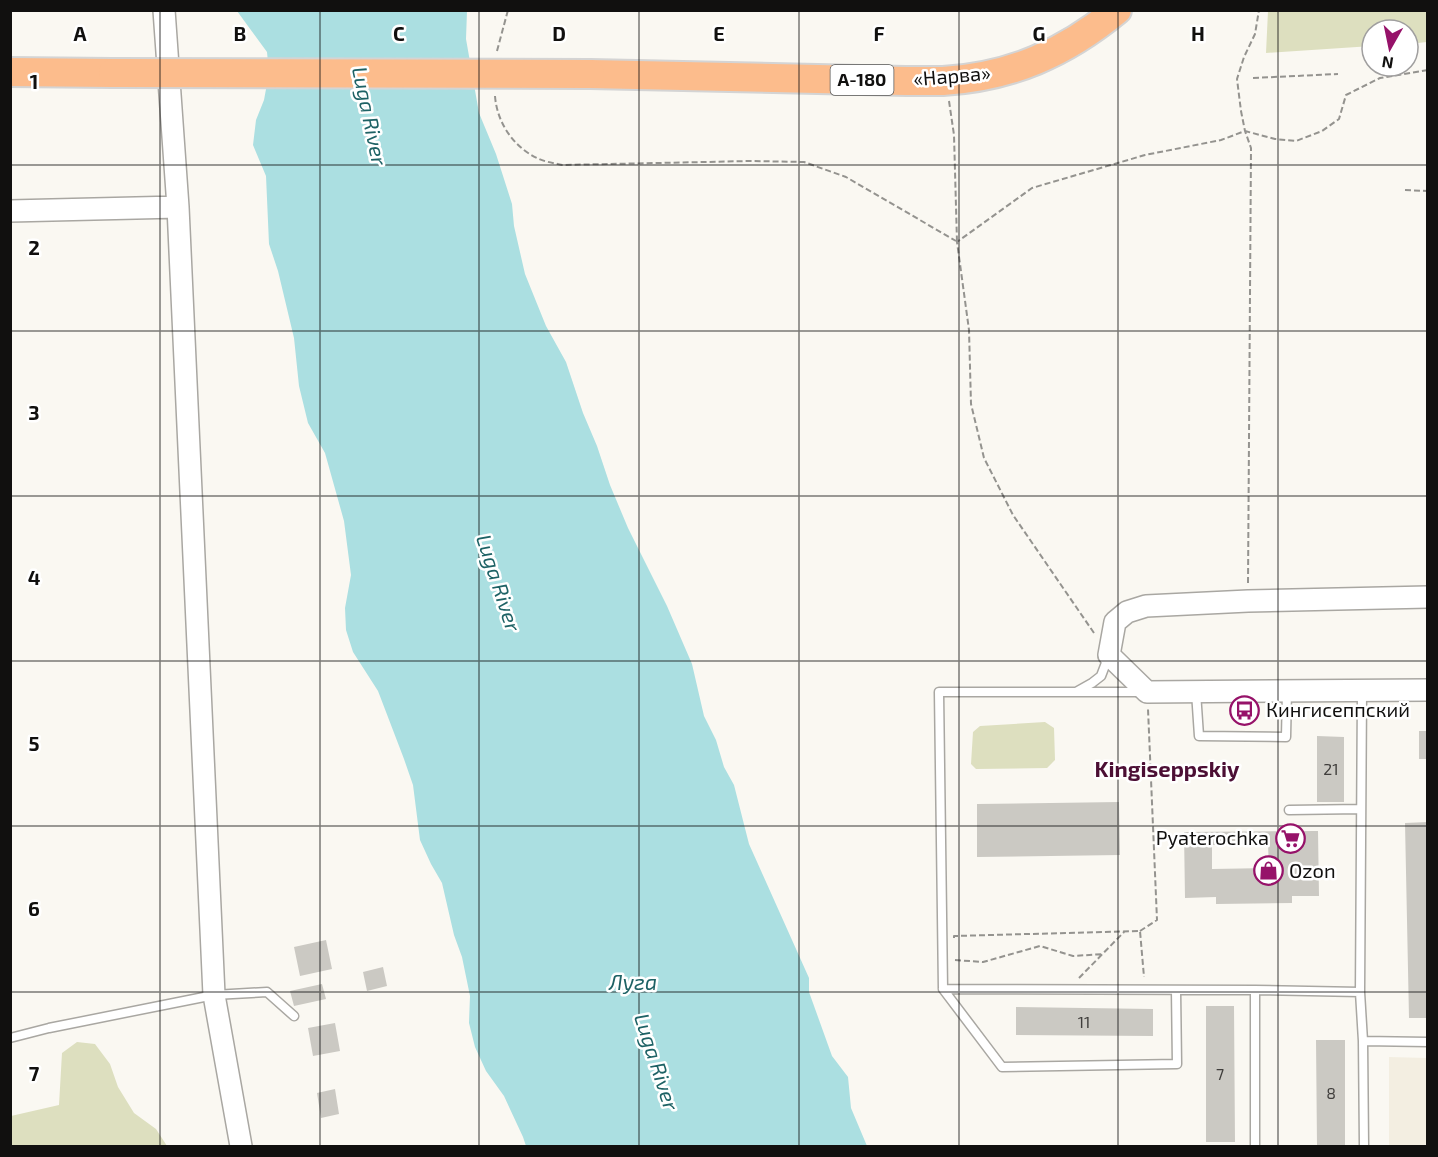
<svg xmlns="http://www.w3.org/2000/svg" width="1438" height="1157" viewBox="0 0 1438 1157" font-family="'Exo 2',sans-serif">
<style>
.built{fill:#f3eee1}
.green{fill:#dddfbf}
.water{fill:#abdfe1}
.building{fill:#cbc9c3;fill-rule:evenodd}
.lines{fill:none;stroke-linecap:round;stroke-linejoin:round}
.service-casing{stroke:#a9a7a2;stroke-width:11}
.tertiary-casing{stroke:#a9a7a2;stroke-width:24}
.trunk-casing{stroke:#d4d4d4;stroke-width:32}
.path{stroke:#94938f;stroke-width:2;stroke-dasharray:6 3;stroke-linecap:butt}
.service{stroke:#fff;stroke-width:8}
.tertiary{stroke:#fff;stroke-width:21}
.trunk{stroke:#fcbc8c;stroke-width:28}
.trunk-bridge-casing{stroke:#d4d4d4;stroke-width:32;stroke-linecap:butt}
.trunk-bridge{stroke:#fcbc8c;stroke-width:28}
.grid{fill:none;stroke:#11100f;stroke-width:1.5;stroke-opacity:0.55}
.labels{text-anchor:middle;stroke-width:5;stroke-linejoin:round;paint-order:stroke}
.number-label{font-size:16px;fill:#403e3c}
.shield{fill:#fff;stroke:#585857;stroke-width:1.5}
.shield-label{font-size:18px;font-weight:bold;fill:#11100f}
.street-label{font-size:20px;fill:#11100f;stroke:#fff}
.poi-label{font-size:20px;fill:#11100f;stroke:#fff;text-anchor:start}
.water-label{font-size:21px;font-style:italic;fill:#1d6265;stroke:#fff}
.quarter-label{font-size:22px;font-weight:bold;fill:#4c0f35;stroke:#fff}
.grid-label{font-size:20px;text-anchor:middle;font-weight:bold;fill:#11100f;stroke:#fff;stroke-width:5;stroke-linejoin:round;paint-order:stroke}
</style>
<rect width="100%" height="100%" fill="#faf8f2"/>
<path class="built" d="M1389 1057 1427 1058V1146H1389Z"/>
<path class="green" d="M1268 11H1427V42L1408 44V30H1372V46L1266 53Z
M1045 722 1054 728 1055 760 1047 768 976 769 971 764 973 732 980 726Z
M77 1042 95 1044 110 1064 118 1087 134 1113 156 1129 167 1146H11V1116L59 1105 62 1053Z"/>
<path class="water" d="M237 11H467L466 39 479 113 496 154 512 204 514 226 525 274 546 326 566 362 583 413 597 446 610 485 628 528 667 606 692 664 704 716 716 740 724 767 734 785 749 844 809 978V992L832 1056 848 1077 851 1108 867 1146H526L523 1137 504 1096 486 1071 475 1047 469 1023 470 996 462 957 454 935 442 883 431 864 420 840 413 785 404 759 378 691 353 652 346 630 345 608 351 575 344 521 325 453 308 423 299 386 294 338 278 271 269 244 266 176 253 145 256 120 264 100 269 73 267 52Z"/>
<path class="building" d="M1419 731H1428V759H1419Z
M1317 736 1344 737V802H1317Z
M1119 802 1120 855 977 857V804Z
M1428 822V1018H1409L1405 823Z
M1318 831 1319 896H1292V903L1216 904V897L1185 898 1184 832ZM1268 844 1269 868 1212 869V845Z
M326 940 332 969 300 976 294 947Z
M383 967 387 986 367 991 363 972Z
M322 984 326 999 294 1006 290 991Z
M1206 1006H1234L1235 1142H1206Z
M1016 1007 1153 1009V1036L1016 1035Z
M335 1023 340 1051 313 1056 308 1028Z
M1316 1040H1345V1146H1317Z
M335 1089 339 1114 321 1118 317 1093Z"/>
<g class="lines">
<defs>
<path id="service" d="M1109 655 1101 676 1092 683 1076 692H1142
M1076 692H939L943 989 1255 990 1360 992
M1196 692 1199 736 1286 737 1287 691
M1362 692 1360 992 1363 1041 1428 1042
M1289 810 1361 809
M943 989 1002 1067 1177 1064 1176 990
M10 1038 49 1028 214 995 267 992 294 1016
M1363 1041 1364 1146
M1255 1146V990"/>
<path id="tertiary" d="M164 10 178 207 214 995 241 1146
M10 211 178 207
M1428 597 1248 601 1146 606 1127 612 1115 622 1109 655 1147 692 1428 690"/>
<path id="trunk" d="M10 72 113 73
M590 74 906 81C918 81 931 81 943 81 1011 77 1065 53 1117 10"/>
</defs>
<use href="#service" class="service-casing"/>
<use href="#tertiary" class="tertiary-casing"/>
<use href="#trunk" class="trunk-casing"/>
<path class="path" d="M497 51 508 10
M1253 78 1338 74
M495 96C497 123 514 148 539 159 546 162 554 163 562 165L751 161 804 162 846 177 956 241
M949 101 954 135 957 242
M1405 190 1428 191
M1248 583 1251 148 1245 131 1241 111 1237 79 1244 57 1255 34 1259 10
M1094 633 1013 515 984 458 971 404 969 330 957 242 1032 188 1145 155 1221 140 1245 131 1275 139 1296 141 1322 131 1339 119 1346 95 1380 78 1428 70
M1140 931 1157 920 1148 709
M954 938V936L1140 931 1144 977
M955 960 983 962 1040 946 1073 956 1104 954
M1079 978 1125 931"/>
<use href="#service" class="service"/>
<use href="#tertiary" class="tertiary"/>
<use href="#trunk" class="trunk"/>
<defs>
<path id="trunk-bridge" d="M113 73 590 74"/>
</defs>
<use href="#trunk-bridge" class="trunk-bridge-casing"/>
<use href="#trunk-bridge" class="trunk-bridge"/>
</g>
<path class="grid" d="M160 10V1146M320 10V1146M479 10V1146M639 10V1146M799 10V1146M959 10V1146M1118 10V1146M1278 10V1146M10 165H1428M10 331H1428M10 496H1428M10 661H1428M10 826H1428M10 992H1428"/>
<defs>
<symbol id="bus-ring" viewBox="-11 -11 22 22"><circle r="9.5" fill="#fff" stroke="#961269" stroke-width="1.5"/><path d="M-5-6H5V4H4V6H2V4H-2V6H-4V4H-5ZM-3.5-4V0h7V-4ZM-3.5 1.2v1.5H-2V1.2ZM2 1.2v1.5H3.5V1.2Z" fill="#961269"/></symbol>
<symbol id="supermarket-ring" viewBox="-11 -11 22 22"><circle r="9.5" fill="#fff" stroke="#961269" stroke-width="1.5"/><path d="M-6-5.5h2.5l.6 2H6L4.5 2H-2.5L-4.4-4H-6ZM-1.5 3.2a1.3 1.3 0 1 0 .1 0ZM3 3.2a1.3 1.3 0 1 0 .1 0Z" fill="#961269"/></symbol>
<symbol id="shop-ring" viewBox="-11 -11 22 22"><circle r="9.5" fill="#fff" stroke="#961269" stroke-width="1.5"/><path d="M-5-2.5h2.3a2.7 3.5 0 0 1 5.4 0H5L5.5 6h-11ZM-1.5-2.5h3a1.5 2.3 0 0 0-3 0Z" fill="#961269"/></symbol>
</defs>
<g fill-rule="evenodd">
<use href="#bus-ring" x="1228" y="694" width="33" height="33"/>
<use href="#supermarket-ring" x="1274" y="822" width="33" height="33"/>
<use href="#shop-ring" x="1252" y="854" width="33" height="33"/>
</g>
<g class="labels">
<g class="number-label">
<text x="1331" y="775">21</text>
<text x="1084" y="1028">11</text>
<text x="1220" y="1080">7</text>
<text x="1331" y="1099">8</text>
</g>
<rect class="shield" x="830.5" y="65" width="63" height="30" rx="4.5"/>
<g class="shield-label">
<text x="862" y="86">А-180</text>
</g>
<g class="street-label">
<text transform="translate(952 76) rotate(-5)" y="7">«Нарва»</text>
</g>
<g class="poi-label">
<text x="1266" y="717">Кингисеппский</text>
<text x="1269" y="845" text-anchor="end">Pyaterochka</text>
<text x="1289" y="878">Ozon</text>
</g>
<g class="water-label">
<text transform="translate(369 116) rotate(78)" y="7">Luga River</text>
<text transform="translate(498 583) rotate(72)" y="7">Luga River</text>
<text x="633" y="990">Луга</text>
<text transform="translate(656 1062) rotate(72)" y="7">Luga River</text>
</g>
<g class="quarter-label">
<text x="1167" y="777">Kingiseppskiy</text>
</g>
</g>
<g class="grid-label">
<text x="80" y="41">A</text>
<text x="240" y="41">B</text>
<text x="399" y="41">C</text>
<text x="559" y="41">D</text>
<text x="719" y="41">E</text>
<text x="879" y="41">F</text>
<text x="1039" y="41">G</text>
<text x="1198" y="41">H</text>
<text x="34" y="89">1</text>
<text x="34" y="255">2</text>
<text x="34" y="420">3</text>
<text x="34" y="585">4</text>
<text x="34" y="751">5</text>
<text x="34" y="916">6</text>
<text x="34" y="1081">7</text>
</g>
<rect width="1438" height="1157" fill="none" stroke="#11100f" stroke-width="24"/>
<g transform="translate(1390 48) rotate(189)"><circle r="28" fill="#ffffff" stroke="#a09f9f" stroke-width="1.5"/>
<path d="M0-4.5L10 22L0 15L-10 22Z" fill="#961269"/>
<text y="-9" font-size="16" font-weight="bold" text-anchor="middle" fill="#11100f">N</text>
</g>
</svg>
